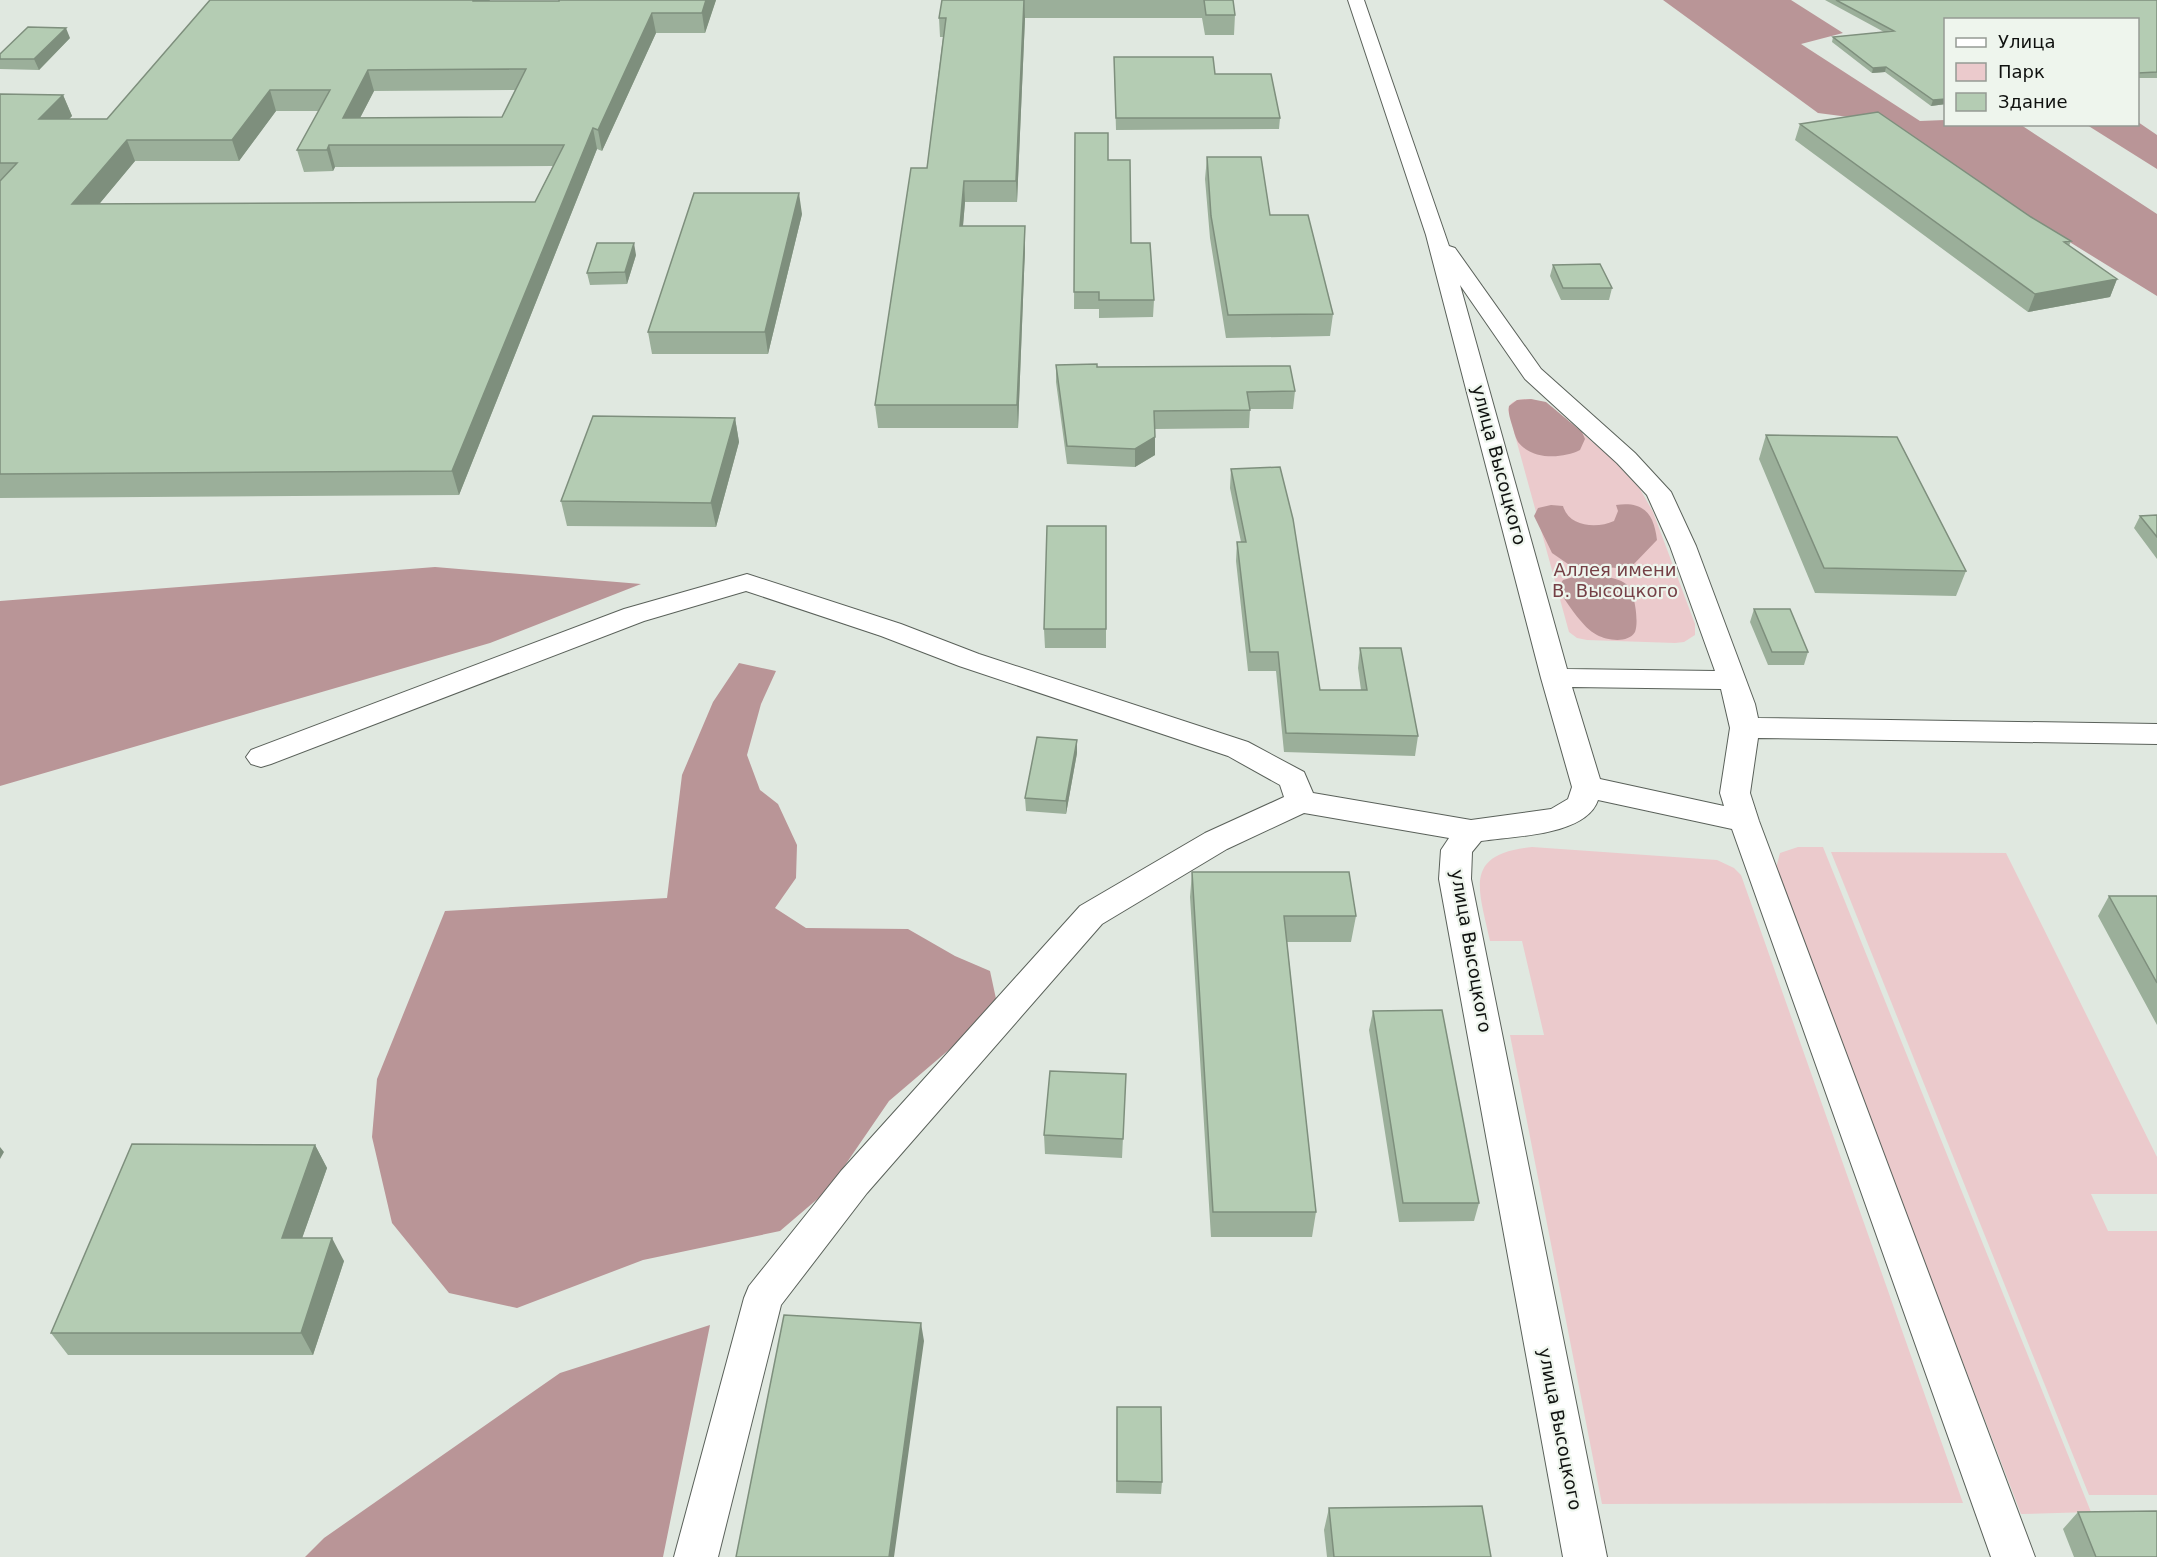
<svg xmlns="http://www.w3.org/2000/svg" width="2157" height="1557" viewBox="0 0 2157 1557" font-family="'DejaVu Sans',sans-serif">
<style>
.green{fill:#ebcacc}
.forest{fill:#b99597}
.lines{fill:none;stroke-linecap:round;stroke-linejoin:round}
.minor-casing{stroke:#5a615a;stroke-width:2}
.minor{fill:#fff;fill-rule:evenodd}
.wall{fill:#9baf9a;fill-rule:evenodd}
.shaded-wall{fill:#7e8f7d}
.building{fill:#b4ccb3;stroke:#7e8f7d;stroke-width:1.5;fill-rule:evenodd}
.labels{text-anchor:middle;stroke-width:4.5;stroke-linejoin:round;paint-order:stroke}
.street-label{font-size:18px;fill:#0f110f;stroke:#eef5ed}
.park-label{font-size:18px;fill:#754046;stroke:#eef5ed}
</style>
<rect width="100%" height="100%" fill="#e0e8e0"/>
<path class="green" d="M1531 399 1551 406 1613 460 1640 489 1653 512 1695 624V635L1684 642 1675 643 1587 640 1577 638 1569 632 1508 410C1510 399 1522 399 1531 399Z
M1532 847 1717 860 1734 868 1741 875 1963 1503 1602 1504 1510 1035H1544L1522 941H1490C1479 889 1462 854 1532 847Z
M1798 847H1823L2091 1512 2021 1514 1784 896 1776 868 1780 853Z
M1831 852 2006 853 2157 1157V1194H2091L2108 1231H2157V1495H2089Z"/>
<path class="forest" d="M1663 0H1791L1843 33 1801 44 1920 121 1945 120 1946 124 2021 125 2157 214V296L1872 120 1818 113Z
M2138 122 2157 135V169L2087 125 2138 124Z
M1531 399 1546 402 1582 432 1585 439 1580 450C1562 459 1532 460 1518 442 1515 437 1514 431 1512 425 1510 418 1508 413 1509 406L1517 400Z
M1551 505 1563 506C1569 527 1597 529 1614 521L1618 511 1616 505C1644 501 1654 514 1657 540L1632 566 1617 568 1568 564 1552 553 1534 516 1538 508Z
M435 567 641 584 490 643 0 786V601Z
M1577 576C1592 577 1613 574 1626 584 1635 590 1639 623 1635 632 1628 644 1606 640 1597 635 1582 627 1570 606 1560 593L1558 588 1563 580Z
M739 663 776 671 761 704 747 755 760 790 778 804 797 845 796 878 775 908 806 928 908 929 955 956 990 971 998 1008 889 1101 828 1190 780 1231 643 1260 517 1308 449 1293 392 1223 372 1137 377 1079 445 911 667 898 682 775 713 702Z
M710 1325 663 1557H305L324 1538 560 1373Z"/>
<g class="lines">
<defs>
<path id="minor" d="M1348 0H1364L1449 246 1455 248 1541 369 1635 453 1671 492 1696 546 1755 704 1758 718 2157 724V744L1758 738 1750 793 1759 821 2035 1557H1991L1732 829 1598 800C1586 836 1513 836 1481 841L1472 852 1471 879 1607 1557H1563L1439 879 1441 850 1449 838 1304 813 1227 849 1102 924 867 1193 781 1305 718 1557H674L744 1298 749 1286 841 1171 1080 906 1205 833 1284 797 1280 785 1228 756 959 666 881 636 746 591 644 621 271 764 261 767 251 764 246 757 251 750 624 609 747 574 901 624 979 654 1248 742 1304 772 1313 793 1471 820 1551 809 1568 799 1572 787 1541 678 1426 235ZM1460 285 1525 379 1617 463 1647 495 1670 546 1715 671 1567 669ZM1572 687 1721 689 1730 728 1720 793 1724 806 1600 779Z"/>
</defs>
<use href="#minor" class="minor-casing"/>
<use href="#minor" class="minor"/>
</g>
<path class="wall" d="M210 0H490L489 1H559V0H716L705 33H656L602 151 597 149 459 495 0 498V94L63 95 72 116 69 119H107ZM515 90 502 117 360 118 374 91ZM276 111H319L297 150 304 172 333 171 335 167 553 166 535 202 99 204 135 161H239Z
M942 0H1233L1235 15 1234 35H1205L1202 18H1025L1017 202H965L963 226H1025V248L1018 428H878L875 405 927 168 943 37H940L939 18Z
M1825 0H2157V78H2138V20H1946V104L1931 106 1885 72 1872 73 1832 42 1833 37 1884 32Z
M70 38 39 70 0 69V59Z
M1114 57 1215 74 1280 118 1279 129 1116 130Z
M1800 124 2031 217 2071 241 2069 246 2117 279 2110 297 2028 312 1795 140Z
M1075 133 1108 160 1131 243 1154 300 1153 317 1099 318V309H1074Z
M1207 157 1270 215 1333 314 1330 336 1226 338 1210 238 1205 179Z
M802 214 768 354H652L648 332Z
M636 255 627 284 590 285 587 273Z
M1553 265 1612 288 1609 300H1561L1550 276Z
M1056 365 1097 367 1295 391 1293 409H1250L1249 428 1155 429V455L1135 467 1067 464 1056 382Z
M735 418 739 442 716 527 567 526 561 501Z
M1766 435 1966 571 1956 596 1815 593 1759 459Z
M1231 469 1320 690H1361L1358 668 1360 648 1418 736 1415 756 1284 752 1276 671H1248L1236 561 1237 542H1241L1230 488Z
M2157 515V559L2134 528 2140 516Z
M1754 609 1808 652 1804 665H1768L1750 622Z
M1044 629H1106V648H1045Z
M1077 753 1066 814 1026 811 1025 798Z
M1192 872 1356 916 1351 942H1287L1316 1212 1312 1237H1211L1190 897Z
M2109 896H2157V1025L2098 916Z
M1373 1011 1479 1203 1474 1221 1399 1222 1369 1030Z
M1126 1074 1122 1158 1045 1154 1044 1135Z
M315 1145 327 1168 302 1238 344 1261 313 1355H68L51 1333Z
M1117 1407 1162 1482 1161 1494 1116 1493Z
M1329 1508 1491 1557H1327L1324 1530Z
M2078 1512 2157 1557H2074L2063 1529Z"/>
<path class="shaded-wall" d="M473 0H490L477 21 473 1Z
M706 0H716L705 33 702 13Z
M1024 0 1025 18 1017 202 1016 181Z
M652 13 656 33 602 151 598 130Z
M66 28 70 38 39 70 34 59Z
M1886 67 1885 72 1872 73 1873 68Z
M368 70 374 91 349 139 343 118Z
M270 90 276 111 239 161 232 140Z
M63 95 72 116 48 140 39 119Z
M1946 99V104L1931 106 1933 100Z
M593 128 597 149 459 495 452 471Z
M127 140 135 161 81 226 72 204Z
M329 145 335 167 333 171 327 150Z
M964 181 965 202 961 248 960 226Z
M799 193 802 214 768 354 765 332Z
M1025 226V248L1018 428 1017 405Z
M634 243 636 255 627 284 625 272Z
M2117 279 2110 297 2028 312 2035 294Z
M735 418 739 442 716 527 711 503Z
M1155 437V455L1135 467V449Z
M1077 740V753L1066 814V801Z
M315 1145 327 1168 294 1261 282 1238Z
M0 1147 4 1152 0 1159Z
M332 1238 344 1261 313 1355 301 1333Z
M921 1323 924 1341 894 1557H889Z"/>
<path class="building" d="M210 0H473V1H559V0H706L702 13H652L598 130 593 128 452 471 0 474V181L17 163H0V94L63 95 39 119H107ZM526 69 502 117 343 118 368 70ZM270 90H330L297 150H327L329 145H564L535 202 72 204 127 140H232Z
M942 0H1024L1016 181H964L960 226H1025L1017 405H875L911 168H927L946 18H939Z
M1204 0H1233L1235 15H1206Z
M1836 0H2157V72L2138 73V20H1946V99L1933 100 1886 67 1873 68 1833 37 1894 31Z
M28 27 66 28 34 59H0V54Z
M1114 57H1213L1215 74H1271L1280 118H1116Z
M1878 112 2031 217 2071 241 2064 242 2117 279 2035 294 1800 124Z
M1075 133H1108V160H1130L1131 243H1150L1154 300H1099V292H1074Z
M1207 157H1261L1270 215H1308L1333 314 1228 315 1211 216Z
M694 193H799L765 332H648Z
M597 243H634L625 272 587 273Z
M1600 264 1612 288H1563L1553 265Z
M1097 364V367L1290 366 1295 391 1247 392 1250 410 1154 411 1155 437 1135 449 1067 446 1056 365Z
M593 416 735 418 711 503 561 501Z
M1766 435 1897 437 1966 571 1824 568Z
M1280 467 1293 519 1320 690H1367L1360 648H1401L1418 736 1286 733 1278 652H1250L1237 542H1246L1231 469Z
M2157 515V537L2140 516Z
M1047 526H1106V629H1044Z
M1754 609H1790L1808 652H1772Z
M1037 737 1077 740 1066 801 1025 798Z
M1192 872H1349L1356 916H1284L1316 1212H1213Z
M2109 896H2157V983Z
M1442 1010 1479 1203H1403L1373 1011Z
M1050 1071 1126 1074 1123 1139 1044 1135Z
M132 1144 315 1145 282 1238H332L301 1333H51Z
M784 1315 921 1323 889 1557H736Z
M1117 1407H1161L1162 1482 1117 1481Z
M1482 1506 1491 1557H1334L1329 1508Z
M2157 1511V1557H2096L2078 1512Z"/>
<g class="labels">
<g class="street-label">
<text transform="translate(1499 465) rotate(75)" y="6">улица Высоцкого</text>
<text transform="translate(1471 951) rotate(80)" y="6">улица Высоцкого</text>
<text transform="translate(1560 1429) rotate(79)" y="6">улица Высоцкого</text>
</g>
<g class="park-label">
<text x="1615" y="576">Аллея имени<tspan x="1615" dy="21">В. Высоцкого</tspan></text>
</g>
</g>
<rect x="1944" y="18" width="195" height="108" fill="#eef5ed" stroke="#959a94" stroke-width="1.5"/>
<rect x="1956" y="38" width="30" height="9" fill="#ffffff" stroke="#959a94" stroke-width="1.5"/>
<text x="1998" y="48" font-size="18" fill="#0f110f">Улица</text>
<rect x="1956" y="63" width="30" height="18" fill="#ebcacc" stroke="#959a94" stroke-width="1.5"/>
<text x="1998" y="78" font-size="18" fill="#0f110f">Парк</text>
<rect x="1956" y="93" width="30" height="18" fill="#b4ccb3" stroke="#959a94" stroke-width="1.5"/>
<text x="1998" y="108" font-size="18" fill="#0f110f">Здание</text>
</svg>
